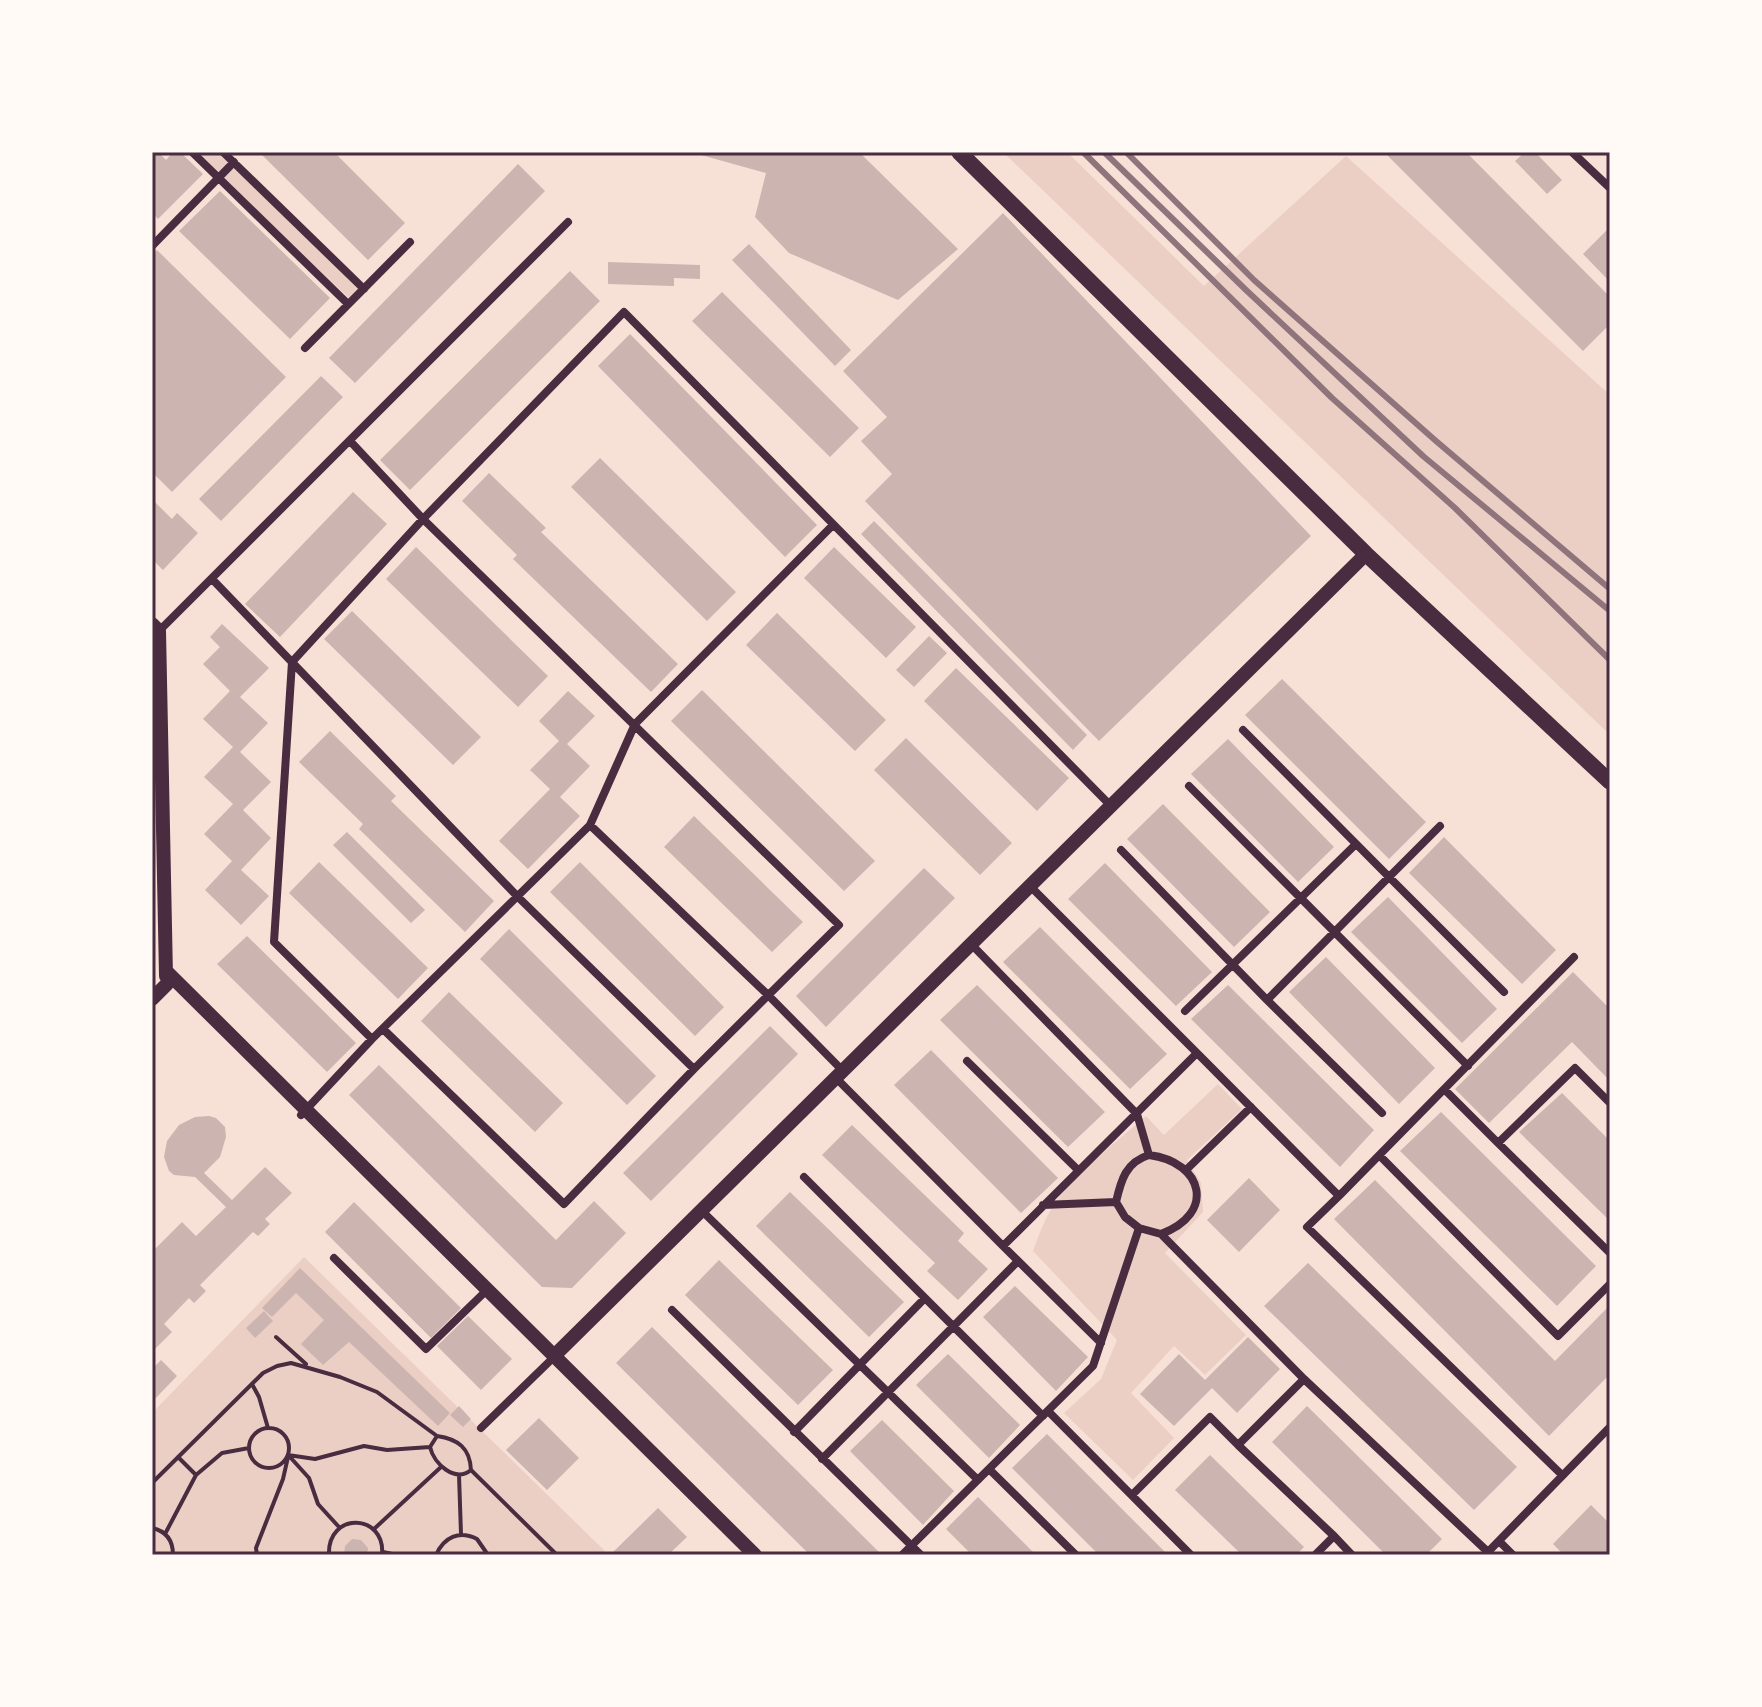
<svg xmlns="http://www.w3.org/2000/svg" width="1762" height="1707" viewBox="0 0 1762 1707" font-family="Arial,sans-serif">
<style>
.green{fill:#ebcfc5}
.building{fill:#ccb4b1}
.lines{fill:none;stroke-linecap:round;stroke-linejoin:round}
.path{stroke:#4a2c40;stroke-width:4}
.minor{stroke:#4a2c40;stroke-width:8}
.tertiary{stroke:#4a2c40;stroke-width:14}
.secondary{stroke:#4a2c40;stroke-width:16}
.rail{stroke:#8f747c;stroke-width:6}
.neatline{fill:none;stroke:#4a2c40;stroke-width:3}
</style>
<rect width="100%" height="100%" fill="#f7e1d7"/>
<path class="green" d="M194 152H224L360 286 352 301Z
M1003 152H1067L1204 286 1346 156 1610 395V735Z
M1218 1084 1242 1109 1187 1160 1201 1183 1203 1212 1165 1253 1246 1335 1205 1375 1174 1346 1131 1393 1174 1438 1133 1480 1064 1413 1101 1379 1117 1340 1033 1251C1039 1234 1046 1215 1058 1199 1080 1169 1118 1141 1146 1116L1164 1135Z
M304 1257 609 1555H152V1413Z"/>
<path class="building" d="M152 152H158L166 160 173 152H180L203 174 158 219 152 212Z
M259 152H334L405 223 368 260Z
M702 152H859L958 249 898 300 789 253 755 217 766 173 701 155Z
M1384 152H1466L1610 297V324L1583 351Z
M1525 152H1535L1562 180 1547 194 1515 161Z
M518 164 545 191 355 383 329 358Z
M220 191 330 298 290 339 179 231Z
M1003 213 1311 536 1099 741 865 501 892 474 861 441 887 417 843 371Z
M1610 227V282L1583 254Z
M749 244 851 350 835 366 732 260Z
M157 250 286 377 172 492 152 472V255Z
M608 262 700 265V279L674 278V286L608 284Z
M570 271 600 301 410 490 380 460Z
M722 292 859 428 830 457 692 321Z
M630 334 817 525 785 557 598 366Z
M321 376 343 397 221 521 199 499Z
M600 458 736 592 707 621 571 487Z
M489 473 546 528 541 532 678 664 651 692 513 559 517 555 462 501Z
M353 492 387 524 280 637 245 604Z
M152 499 172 519 177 513 198 533 163 570 152 559Z
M874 521 1087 735 1073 750 861 534Z
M416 547 548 676 518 707 386 579Z
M834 547 916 627 886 658 804 578Z
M352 611 481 737 453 765 324 639Z
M777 613 886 720 855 751 746 645Z
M222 624 269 668 240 697 268 723 240 752 271 782 243 810 271 838 241 870 269 896 241 925 205 890 232 861 204 834 233 804 204 777 233 747 203 719 230 691 203 664 220 647 210 637Z
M929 636 947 653 914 687 896 670Z
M956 668 1069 778 1037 811 924 701Z
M1282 679 1426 822 1389 859 1245 715Z
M702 690 875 861 844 891 671 721Z
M568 691 595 716 567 744 590 766 560 797 580 816 528 869 499 841 550 789 530 770 559 741 539 721Z
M330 731 396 796 391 801 494 901 465 932 359 829 363 824 299 762Z
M906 738 1012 843 980 875 874 770Z
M1228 739 1334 847 1298 882 1191 774Z
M1163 804 1270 912 1234 947 1127 839Z
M694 816 803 922 772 952 664 847Z
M347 832 425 910 411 923 333 845Z
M1444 837 1556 950 1522 984 1409 873Z
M319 862 428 968 398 999 289 893Z
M580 862 724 1007 695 1036 550 892Z
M1105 863 1212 972 1176 1006 1068 899Z
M924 868 955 898 826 1027 796 996Z
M1388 897 1497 1009 1462 1043 1351 932Z
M1040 927 1167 1054 1130 1089 1003 962Z
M509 929 656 1076 627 1105 480 959Z
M247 936 356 1043 327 1072 217 964Z
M1326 957 1435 1068 1399 1104 1289 992Z
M1573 972 1610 1009V1081L1572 1042 1489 1123 1455 1089Z
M977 985 1105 1112 1068 1147 940 1020Z
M1228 985 1374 1130 1340 1167 1191 1019Z
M449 992 563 1103 535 1132 421 1021Z
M770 1026 798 1054 651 1201 623 1173Z
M931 1050 1058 1178 1021 1213 894 1085Z
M379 1065 556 1240 594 1201 626 1233 572 1288 542 1287 349 1095Z
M1562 1093 1610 1141V1221L1519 1132Z
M1441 1112 1596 1266 1557 1306 1400 1151Z
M209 1116 216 1118 225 1127 226 1137 220 1157 204 1173 232 1200 265 1167 292 1193 265 1219 270 1224 258 1236 253 1232 200 1285 206 1291 194 1303 189 1298 164 1324 172 1332 152 1352V1252L182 1222 196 1236 226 1207 195 1177 174 1175 169 1171 164 1157 167 1141 179 1125 195 1117Z
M852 1125 964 1233 958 1241 988 1269 958 1300 927 1271 935 1263 822 1155Z
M1249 1178 1280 1210 1239 1252 1207 1220Z
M1375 1180 1555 1361 1610 1305V1374L1549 1436 1334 1219Z
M790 1192 904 1302 869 1337 756 1226Z
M354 1202 461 1308 431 1338 325 1232Z
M719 1260 833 1370 798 1405 685 1295Z
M1308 1263 1517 1467 1474 1510 1264 1306Z
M300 1268 450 1413 438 1426 349 1342 323 1365 301 1344 324 1320 296 1293 272 1317 262 1308Z
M1015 1286 1088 1357 1056 1391 983 1317Z
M264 1311 273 1321 255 1338 246 1328Z
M468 1316 512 1359 481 1390 437 1346Z
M652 1327 882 1555H810L616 1363Z
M1248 1337 1280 1369 1237 1413 1212 1388 1174 1426 1140 1394 1179 1354 1205 1380Z
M948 1354 1020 1425 989 1458 916 1385Z
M161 1360 177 1376 152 1402V1369Z
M459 1406 471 1419 463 1427 450 1415Z
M1307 1406 1442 1539 1426 1555H1386L1272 1442Z
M539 1418 579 1458 547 1490 506 1450Z
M882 1420 954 1491 923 1525 850 1451Z
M1047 1434 1168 1555H1099L1012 1468Z
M1210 1455 1304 1547 1296 1555H1242L1175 1490Z
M978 1497 1036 1555H972L946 1529Z
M1591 1505 1610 1524V1544L1607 1546 1610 1555H1564L1553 1544Z
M658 1508 687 1537 668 1555H610Z
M352 1539 361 1540 368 1548 367 1555H344L345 1546Z"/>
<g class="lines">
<path class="path" d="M276 1337 306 1364
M252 1384 259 1397 268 1428
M249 1448a20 20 0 1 1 40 0a20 20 0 1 1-40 0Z
M437 1436C458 1439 470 1448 471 1470 455 1483 434 1464 430 1447Z
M288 1455 315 1459 364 1446 387 1450 430 1447
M178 1457 196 1475
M290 1457 309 1478 318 1504 339 1527
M471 1470 557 1555
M459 1475 461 1534
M152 1483 263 1373 277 1366 291 1363 340 1377 377 1392 437 1436
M152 1528C166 1531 173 1540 173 1555
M374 1529 441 1467
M165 1534 196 1475 222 1453 249 1448
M383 1552 397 1555
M257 1555 256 1548 283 1479 288 1457
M329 1555C327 1511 386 1513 382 1555
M436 1555C444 1537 459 1530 477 1539L488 1555"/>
<path class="minor" d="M192 152 348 304
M223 152 364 289
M1572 152 1610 188
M152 246 234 162
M305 348 410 242
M212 579 518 897 694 1069 839 925 423 519 350 441
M159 631 568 222
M1243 730 1389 877 1267 1000 1382 1113
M1189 786 1468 1066
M590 825 768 995 843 1071
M1440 826 1389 877 1504 992
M1121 850 1267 1000
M1030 886 1197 1053
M971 944 1137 1114 1149 1155C1204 1162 1216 1214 1161 1234
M1185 1011 1356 844
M383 1029 564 1204 694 1069
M372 1039 274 942 292 662 423 519 624 312 1111 806
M967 1061 1078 1170
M836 1078 1003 1246
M1445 1090 1498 1143
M1610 1103 1575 1068 1498 1143 1610 1253
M301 1115 372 1039 590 825 635 724 833 525
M1380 1156 1558 1336 1610 1284
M1186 1170 1251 1107
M804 1177 1043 1416
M1339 1196 1307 1227 1562 1475
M1043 1205 1116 1202
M701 1210 978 1480
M1139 1228 1125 1217 1116 1202C1121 1180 1126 1162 1149 1155
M334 1258 426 1349 488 1289
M672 1310 921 1555
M1101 1343 1003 1246 1197 1053 1339 1196 1574 957
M1304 1379 1238 1445 1334 1536
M1048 1411 1191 1555
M481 1428 555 1356
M794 1432 925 1298
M822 1459 1018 1261
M989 1469 1076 1555
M1132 1495 1210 1417 1238 1445
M1499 1541 1513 1555
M1486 1554 1610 1427
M902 1555 1093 1366 1139 1228 1161 1234 1304 1379 1488 1552
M1315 1555 1334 1536 1352 1555"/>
<path class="tertiary" d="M152 624 159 631 166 976
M166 971 755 1555
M152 999 167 984
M555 1355 1366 554"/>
<path class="secondary" d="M959 152 1366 554 1610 782"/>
<path class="rail" d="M1083 152 1332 398 1455 508 1610 660
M1104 152 1246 290 1423 456 1610 611
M1126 152 1254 280 1436 441 1610 589"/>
</g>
<rect width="1762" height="1707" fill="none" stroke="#fffaf5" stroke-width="308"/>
<rect x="154" y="154" width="1454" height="1399" class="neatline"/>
</svg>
